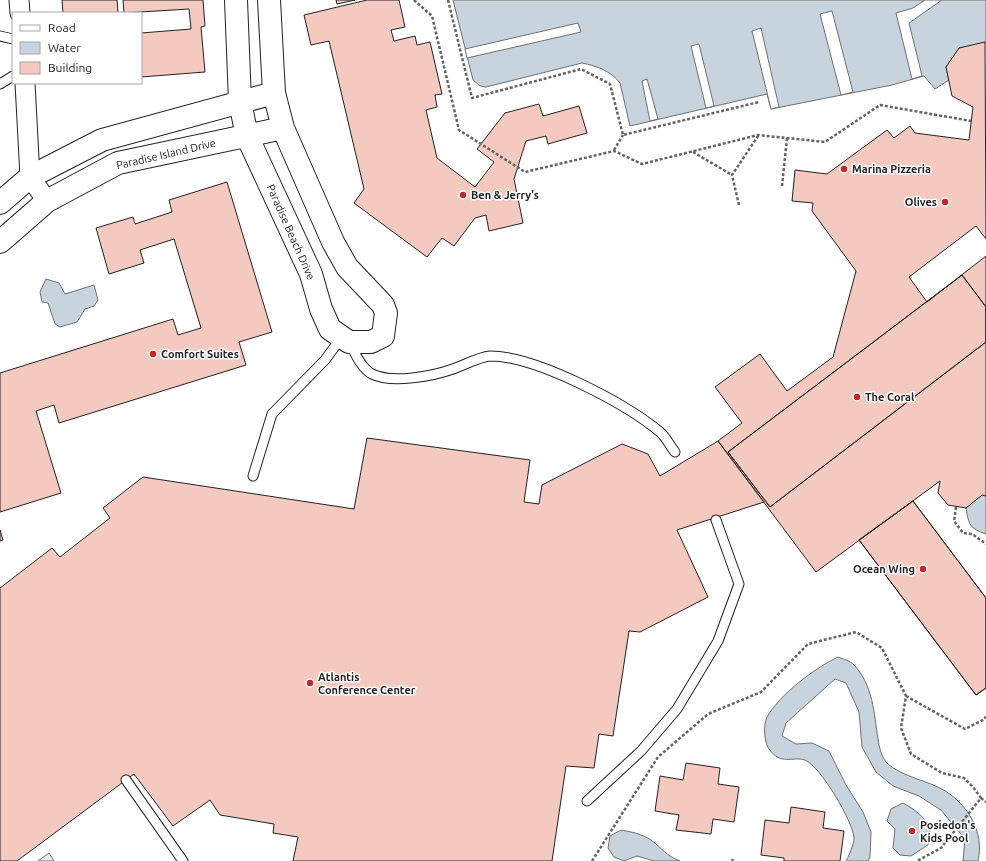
<svg xmlns="http://www.w3.org/2000/svg" width="986" height="861" viewBox="0 0 986 861" font-family="Ubuntu,sans-serif">
<style>
.parking{fill:#ededed;stroke:#6f6f6f}
.water{fill:#c7d3dd;stroke:#6f6f6f}
.pier{fill:#fff;stroke:#6f6f6f}
.building{fill:#f3c9c0;stroke:#222}
.lines{fill:none;stroke-linecap:round;stroke-linejoin:round}
.service-casing{stroke:#222;stroke-width:11}
.minor-casing{stroke:#222;stroke-width:21}
.tertiary-casing{stroke:#222;stroke-width:24}
.path{stroke:#646464;stroke-width:2.5;stroke-dasharray:3 2;stroke-linecap:butt}
.service{stroke:#fff;stroke-width:9}
.minor{stroke:#fff;stroke-width:19}
.tertiary{stroke:#fff;stroke-width:22}
.poi-dot{fill:#c62828;stroke:#fff;stroke-width:1.5}
.labels{text-anchor:middle;stroke-width:3;stroke-linejoin:round;paint-order:stroke}
.street-label{font-size:11px;fill:#222;stroke:#fff}
.poi-label{font-size:11px;font-weight:bold;fill:#222;stroke:#fff;text-anchor:start}
</style>
<rect width="100%" height="100%" fill="#fff"/>
<path class="parking" d="M49 853 54 861H38Z"/>
<path class="water" d="M453 0H986V43L959 48 946 67 949 80 935 89 924 76 892 85 771 109 767 94 630 126 620 83C611 71 597 66 582 63L486 87 480 86 473 80Z
M46 279 59 283 65 294 94 285 98 300 94 306 85 309 77 322 60 327 55 324 48 303 42 302 40 292Z
M982 495 986 496V534C969 528 969 525 966 508Z
M838 657C843 659 851 661 854 665 873 685 874 713 878 739 879 747 882 759 888 764 902 776 924 780 940 788 967 802 985 832 978 861H963L965 839 941 810 919 796 893 786 876 772 862 747 859 712 846 683 835 679 786 723 782 736 796 744 812 743 829 751 846 785 863 812 871 832 870 857 868 861H846C849 856 854 844 854 838 853 821 820 766 805 760 792 756 781 766 769 749 764 742 763 725 767 717 780 694 815 668 838 657Z
M903 803C914 809 928 818 930 832 931 836 929 841 928 845L911 856 900 855 893 848 895 829 887 821 891 809Z
M621 830C632 832 642 834 651 840 663 849 665 855 680 861H654L637 856 624 861 614 857 608 848 610 836Z"/>
<path class="pier" d="M925 0H942L909 23 922 76 912 79 896 13 913 8Z
M832 11 853 92 841 95 820 14Z
M578 23 581 32 467 58 465 49Z
M761 28 779 107 771 109 752 31Z
M699 44 714 106 706 108 691 46Z
M647 79 658 119 650 121 642 81Z"/>
<path class="building" d="M62 0H117L118 13H63Z
M123 0H203L205 26 201 27 205 72 141 77V33L191 29 189 9 124 13Z
M336 0H355L337 4Z
M367 0H399L405 27 391 30 394 41 415 36 417 45 430 42 442 94 435 95 437 107 426 110 437 158 475 187 494 162 477 149 505 113 539 104 543 116 579 106 587 133 548 144 546 136 526 141 514 179 523 223 489 231 486 215 475 218 454 246 442 238 427 257 354 203 364 189 329 41 311 45 304 15Z
M985 42 986 239 976 226 909 277 927 302 986 256V496L982 495 966 508 948 505 938 493 940 481 816 572 718 441 742 423 715 387 760 354 787 391 833 357 856 271 812 211 813 203 792 201 795 170 827 174 887 130 894 138 910 126 915 133 969 140 973 107 952 96 946 67 959 48Z
M227 182 272 332 239 342 246 365 59 423 54 405 36 411 61 493 0 512V373L173 319 178 335 201 328 174 239 140 250 144 263 109 274 96 228 133 217 135 224 172 212 169 200Z
M962 275 986 307V342L770 507 728 452Z
M962 275 986 307V342L770 507 728 452Z
M367 438 530 460 524 502 539 504 542 485 622 444 648 454 660 476 718 441 764 502 677 530 708 597 640 632 629 631 613 736 599 734 594 768 566 766 552 861H293L298 837 273 833 274 824 220 815 210 800 173 826 134 774 17 861H0V588L52 548 60 557 110 518 103 508 143 477 354 509Z
M913 501 986 598V688L976 695 859 540Z
M913 501 986 598V688L976 695 859 540Z
M0 530 3 540 0 541Z
M686 763 720 768 718 784 739 787 734 822 713 819 711 834 676 830 679 815 655 811 660 776 683 780Z
M791 807 825 812 823 828 844 831 840 861H784V858L761 855 765 820 789 823Z"/>
<g class="lines">
<defs>
<path id="service" d="M0 36 13 39
M0 84 13 76
M349 342C355 353 361 368 372 374 392 384 433 376 453 369 464 365 479 357 490 356 536 356 625 403 660 432 666 437 670 446 675 452
M253 476 272 414 325 360 341 338
M126 780 183 861
M587 801 641 751 677 709 718 641 739 584 716 520"/>
<path id="minor" d="M19 0 20 13
M25 83 30 177 47 201"/>
<path id="tertiary" d="M236 0 240 102 247 136 311 274 321 309 330 329 349 342H371L383 336 386 313 383 305 347 267 333 242 283 128 274 93 269 0
M0 203 30 177 102 140 274 93
M0 242 47 201 118 163 283 128"/>
</defs>
<use href="#service" class="service-casing"/>
<use href="#minor" class="minor-casing"/>
<use href="#tertiary" class="tertiary-casing"/>
<path class="path" d="M414 0 432 16 459 130 525 172 614 151 642 164 758 135 825 142 880 105 971 121
M448 0 472 98 581 69 610 84 623 135 759 102
M614 150 623 135
M693 152 732 175
M782 186 787 138
M739 205 732 175 758 136
M956 507 954 521 963 533 972 534 986 544
M906 696 965 729 985 719 986 716
M981 798 986 802
M592 861 658 757 708 714 761 692 808 644 856 632 882 648 906 696 901 728 911 754 942 773 964 778 973 787 981 798 941 848 917 861
M732 861 733 859"/>
<use href="#service" class="service"/>
<use href="#minor" class="minor"/>
<use href="#tertiary" class="tertiary"/>
</g>
<g class="poi-dot">
<circle cx="844" cy="169" r="4"/>
<circle cx="463" cy="195" r="4"/>
<circle cx="945" cy="202" r="4"/>
<circle cx="153" cy="354" r="4"/>
<circle cx="857" cy="397" r="4"/>
<circle cx="923" cy="569" r="4"/>
<circle cx="310" cy="683" r="4"/>
<circle cx="912" cy="831" r="4"/>
</g>
<g class="labels">
<g class="street-label">
<text transform="translate(166 154) rotate(-13)" y="4">Paradise Island Drive</text>
<text transform="translate(291 232) rotate(66)" y="4">Paradise Beach Drive</text>
</g>
<g class="poi-label">
<text x="852" y="173">Marina Pizzeria</text>
<text x="471" y="199">Ben &amp; Jerry's</text>
<text x="937" y="206" text-anchor="end">Olives</text>
<text x="161" y="358">Comfort Suites</text>
<text x="865" y="401">The Coral</text>
<text x="915" y="573" text-anchor="end">Ocean Wing</text>
<text x="318" y="681">Atlantis<tspan x="318" dy="13">Conference Center</tspan></text>
<text x="920" y="829">Posiedon's<tspan x="920" dy="13">Kids Pool</tspan></text>
</g>
</g>
<rect x="12" y="12" width="130" height="72" fill="#ffffff" stroke="#a7a7a7"/>
<rect x="20" y="25" width="20" height="6" fill="#ffffff" stroke="#a7a7a7"/>
<text x="48" y="32" font-size="12" fill="#222222">Road</text>
<rect x="20" y="42" width="20" height="12" fill="#c7d3dd" stroke="#a7a7a7"/>
<text x="48" y="52" font-size="12" fill="#222222">Water</text>
<rect x="20" y="62" width="20" height="12" fill="#f3c9c0" stroke="#a7a7a7"/>
<text x="48" y="72" font-size="12" fill="#222222">Building</text>
</svg>
